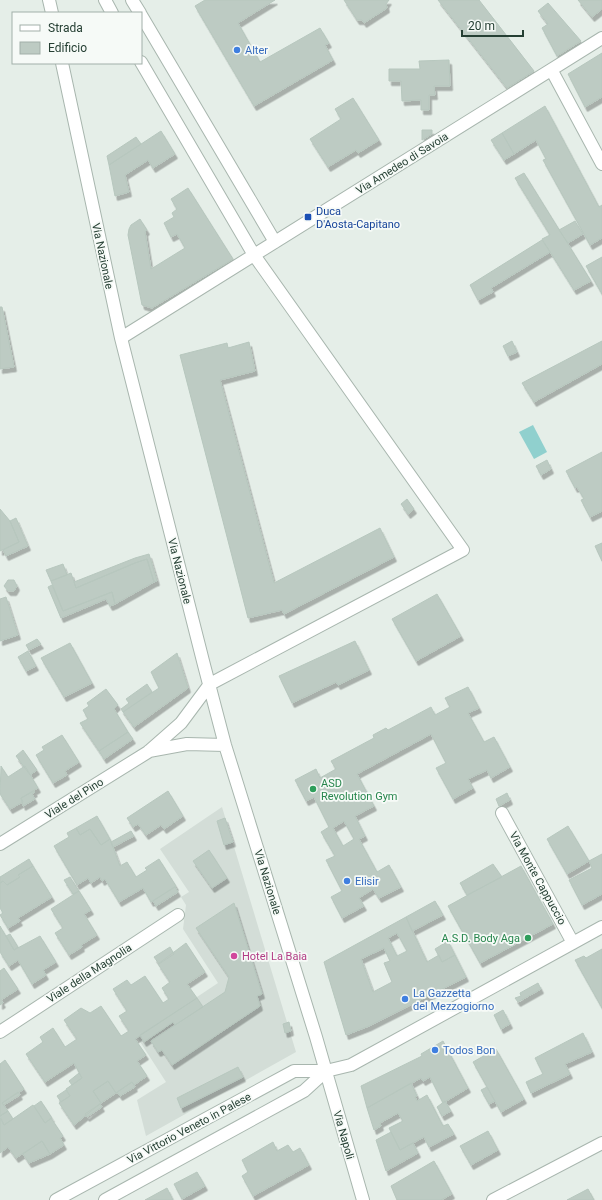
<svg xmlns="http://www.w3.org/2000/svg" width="602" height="1200" viewBox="0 0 602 1200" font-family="Roboto,sans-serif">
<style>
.built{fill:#d3ddd7}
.water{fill:#90d0ce}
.building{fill:#bdcbc3;stroke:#b7c7be;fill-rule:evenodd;filter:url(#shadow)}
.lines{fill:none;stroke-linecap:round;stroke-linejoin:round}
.minor-casing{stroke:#a8b6ae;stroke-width:14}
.minor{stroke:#fff;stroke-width:12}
.shop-dot{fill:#3f7fe0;stroke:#f6faf7;stroke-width:1.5}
.transit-dot{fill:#1a4fb4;stroke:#f6faf7;stroke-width:1.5}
.leisure-dot{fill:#2e9e5b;stroke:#f6faf7;stroke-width:1.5}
.hotel-dot{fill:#d1479c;stroke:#f6faf7;stroke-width:1.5}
.labels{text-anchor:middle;stroke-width:3.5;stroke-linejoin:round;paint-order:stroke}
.shop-label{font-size:11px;fill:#366cbe;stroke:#f6faf7;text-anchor:start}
.street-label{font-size:11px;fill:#253f33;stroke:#f6faf7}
.transit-label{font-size:11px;fill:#164399;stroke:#f6faf7;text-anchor:start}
.leisure-label{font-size:11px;fill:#27864d;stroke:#f6faf7;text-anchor:start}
.hotel-label{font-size:11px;fill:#b23c85;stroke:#f6faf7;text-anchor:start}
</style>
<defs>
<filter id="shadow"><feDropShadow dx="2.5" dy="4.5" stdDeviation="0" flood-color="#0004"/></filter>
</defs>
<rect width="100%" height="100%" fill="#e5eee8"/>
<path class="built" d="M222 807 296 1052 146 1136 137 1100 166 1082 137 1037 218 983 183 929 186 905 181 897 189 892 160 849Z"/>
<path class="water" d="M533 425 547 452 534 459 519 432Z"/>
<path class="building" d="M205 0H275L238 23 260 62 320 28 329 43 325 45 333 60 254 106 195 6Z
M344 0H389L386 4 387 8 364 23 362 20H357Z
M438 0H479L534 71 507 88Z
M578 0H602V9L592 17Z
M548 3 581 41 557 56 542 28 548 24 538 11Z
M602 53V97L585 107 568 74Z
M449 60 450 86H434L435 95H429V110H421V100L402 101 401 81H389V69H420L419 61Z
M353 98 379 140 358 153 356 150 328 167 310 139 341 119 335 109Z
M545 106 599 207 602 205V238L590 245 543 160 546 159 536 140 514 154 502 133Z
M422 130H432V134L422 140Z
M161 131 175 154 153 168 148 160 125 175 129 192 115 196 109 165Z
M502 133 514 154 504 160 491 140Z
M136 137 141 144 109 165 107 156Z
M524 173 591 281 574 290 542 239 550 235 515 178Z
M188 188 233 259 152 308 142 305 128 235 129 229 131 225 140 219 147 230 145 232 151 269 185 248 177 234 171 237 164 223 174 217 172 213 177 209 171 199Z
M575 221 583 234 568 243 559 230Z
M542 240 550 252 491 288 493 292 478 300 470 285Z
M602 257V294L586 266Z
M0 307H2L14 367 0 369Z
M512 341 517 352 508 356 503 346Z
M602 341V364L534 402 522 383Z
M249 342 255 371 220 380 274 583 380 528 394 557 284 614 282 610 248 618 180 355 227 343 228 348Z
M602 452V511L590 517 581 500 584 499 577 487 575 488 566 471Z
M547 460 551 469 541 475 536 466Z
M407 499 414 509 408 514 401 504Z
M0 509 10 521 19 542 0 551Z
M16 518 28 546 6 556 3 550 19 542 10 521Z
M602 543V561L595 546Z
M149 554 157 581 154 582 147 559 135 563 76 588 74 582 135 558Z
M147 559 154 582 115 604 112 592 63 611 51 581 71 573 76 588 135 563Z
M63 564 67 575 51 581 46 570Z
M8 580H14L17 586 14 591H8L4 586Z
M52 585 63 611 112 592 115 604 110 606 106 599 61 618 48 587Z
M437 594 461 636 416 661 392 619Z
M6 597 18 635 0 641V599Z
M37 639 41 644 29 650 26 645Z
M355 641 369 670 338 685 336 682 292 703 279 676Z
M70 643 92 683 64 697 41 658Z
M28 651 36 666 26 671 18 657Z
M177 653 188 688 134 727 123 712 159 688 151 672Z
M147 684 152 692 123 712 121 709 129 703 126 699Z
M468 687 479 708 468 713 484 742 494 737 510 767 491 778 487 770 468 779 473 788 453 799 436 768 446 763 431 734 357 774 374 806 355 816 365 836 359 839 377 872 389 865 401 887 379 898 373 889 359 898 364 906 342 918 331 897 342 891 326 860 335 856 321 832 329 827 314 797 306 801 295 780 316 769 320 778 336 769 331 761 374 738 373 735 386 728 388 730 431 707 435 715 450 707 445 698ZM344 821 354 839 343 846 333 828Z
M106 689 118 705 114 709 128 732 99 751 80 723 88 719 83 710 89 706 87 703Z
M128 732 133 739 104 759 99 751Z
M62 735 79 762 65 771 67 775 53 783 36 755 44 750 42 747Z
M23 750 37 770 30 775 16 756Z
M1 766 8 777 25 766 38 788 21 798 23 802 10 809 0 794Z
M34 791 35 792 32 794 35 799 23 806 21 798Z
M168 791 183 816 164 829 161 825 146 835 138 824 133 827 127 818Z
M507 793 510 800 499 806 496 799Z
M97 816 110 839 101 845 90 829 80 835 76 828Z
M225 818 233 842 224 845 217 821Z
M568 826 589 861 567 874 547 839Z
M76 828 80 835 90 829 101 845 110 839 120 866 127 862 136 877 147 870 145 868 159 859 176 886 151 902 143 888 119 902 105 879 102 881 100 877 91 883 88 878 77 885 54 846 69 837 67 833Z
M131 831 134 836 113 847 111 842Z
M209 850 227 878 212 888 193 861Z
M602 854V894L582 905 569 880 592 868 589 861Z
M29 859 33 866 18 875 20 877 7 885 3 881 0 883V877Z
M493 864 502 877 467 895 460 883Z
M33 866 52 897 18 918 20 921 8 928 0 915 3 913 0 908V883L3 881 7 885 20 877 18 875Z
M521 866 553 924 480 963 448 906Z
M70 877 79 891 73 894 64 880Z
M175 887 178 892 156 906 153 901Z
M79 891 91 910 84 914 97 935 81 945 82 947 69 955 55 933 63 928 51 909Z
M435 901 443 915 412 931 406 917Z
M234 903 262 994 257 996 260 1006 172 1065 162 1050 158 1052 151 1041 225 992 229 977 196 928Z
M406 917 427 962 439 955 442 962 455 955 466 977 369 1026 346 1035 324 962ZM397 933 407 951 397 956 388 938ZM384 948 390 961 384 963 392 982 373 992 361 959Z
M0 926 14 950 40 936 56 962 43 970 46 975 32 984 18 960 9 966 0 952Z
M10 934 18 947 14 950 6 936Z
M448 941 455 955 442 962 435 949Z
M186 943 205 972 187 984 197 998 135 1039 146 1055 137 1061 147 1076 134 1085 132 1082 116 1093 108 1081 93 1091 101 1103 74 1125 59 1103 70 1096 66 1089 82 1078 74 1063 45 1082 26 1054 43 1042 40 1037 53 1028 65 1047 77 1039 64 1020 81 1008 90 1013 101 1006 121 1036 129 1031 119 1016 127 1011 113 989 127 980 131 985 145 976 163 1003 169 999 162 988 170 982 158 964Z
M170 947 174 954 159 964 154 957Z
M602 949V1008L575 960 584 956 586 958Z
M4 968 18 989 1 1000 3 1003 0 1005V971Z
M538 983 541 989 518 1002 515 998 521 996 520 993Z
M197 998 203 1007 175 1025 173 1022 144 1042 140 1035Z
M503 1010 510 1024 501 1029 494 1015Z
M289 1022 291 1031 285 1033 283 1024Z
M583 1033 592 1052 565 1064 570 1074 531 1093 526 1082 543 1074 535 1058Z
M443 1041 468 1088 443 1103 430 1077 423 1081 421 1078 367 1108 361 1086 422 1056 421 1054Z
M496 1049 524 1099 501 1112 473 1062Z
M5 1060 24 1089 2 1103 8 1111 0 1116V1064Z
M238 1067 243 1077 181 1108 177 1098Z
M79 1073 82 1078 72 1085 69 1081Z
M108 1081 116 1093 101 1103 93 1091Z
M132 1082 135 1087 120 1096 117 1092Z
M411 1083 417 1096 415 1097 417 1101 427 1095 443 1126 448 1124 454 1134 429 1147 424 1137 400 1150 389 1128 403 1121 398 1113 380 1123 381 1126 374 1130 367 1108Z
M487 1087 495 1101 489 1104 481 1090Z
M66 1090 70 1096 61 1102 57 1096Z
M18 1092 20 1095 4 1105 2 1103Z
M41 1101 52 1118 45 1123 34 1106Z
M445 1101 451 1111 442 1116 437 1107Z
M100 1104 102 1107 87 1117 85 1114Z
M33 1105 45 1123 51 1118 63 1136 60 1138 64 1145 50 1154 42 1141 16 1158 8 1147 0 1153V1118L4 1125Z
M8 1111 13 1119 4 1125 0 1116Z
M488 1131 498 1150 471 1165 460 1146Z
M391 1132 400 1150 413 1143 418 1153 386 1171 376 1140Z
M42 1141 50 1154 29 1163 23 1154Z
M273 1142 277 1151 288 1145 293 1152 300 1148 309 1165 253 1196 242 1176 248 1172 242 1160Z
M434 1161 452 1194 441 1200H397L391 1186Z
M197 1172 205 1186 182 1199 174 1184Z
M167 1188 173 1200H145Z
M588 1189 594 1200H567Z"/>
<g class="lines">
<defs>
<path id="minor" d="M49 0 52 13
M105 0 112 13
M132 0 140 13
M141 15 275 242
M62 63 121 338 204 665 225 745 316 1037 363 1200
M552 71 602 164
M121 338 602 38
M149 751 187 744 225 745
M502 813 573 943
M0 844 148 752 181 723 210 684 463 550 254 255 141 62
M0 1032 178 915
M56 1200 294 1071H326L351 1065 602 927
M105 1200 304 1091 326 1071
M493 1200 602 1143"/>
</defs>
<use href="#minor" class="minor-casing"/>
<use href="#minor" class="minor"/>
</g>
<g class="shop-dot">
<circle cx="237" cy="50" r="4"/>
<circle cx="347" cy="881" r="4"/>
<circle cx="405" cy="999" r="4"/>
<circle cx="435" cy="1050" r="4"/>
</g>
<rect class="transit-dot" x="304" y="213" width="8" height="8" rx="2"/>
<g class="leisure-dot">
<circle cx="313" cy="789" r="4"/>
<circle cx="528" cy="938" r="4"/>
</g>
<circle class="hotel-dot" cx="234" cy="956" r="4"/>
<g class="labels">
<g class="shop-label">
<text x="245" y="54">Alter</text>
<text x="355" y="885">Elisir</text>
<text x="413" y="997">La Gazzetta<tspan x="413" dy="13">del Mezzogiorno</tspan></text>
<text x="443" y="1054">Todos Bon</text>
</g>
<g class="street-label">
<text transform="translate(402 163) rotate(-32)" y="4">Via Amedeo di Savoia</text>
<text transform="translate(103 256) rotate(78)" y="4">Via Nazionale</text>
<text transform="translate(180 571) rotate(76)" y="4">Via Nazionale</text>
<text transform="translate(74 798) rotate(-32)" y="4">Viale del Pino</text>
<text transform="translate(538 878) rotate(61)" y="4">Via Monte Cappuccio</text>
<text transform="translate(268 882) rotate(73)" y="4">Via Nazionale</text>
<text transform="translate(89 973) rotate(-33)" y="4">Viale della Magnolia</text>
<text transform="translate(189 1128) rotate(-28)" y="4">Via Vittorio Veneto in Palese</text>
<text transform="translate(344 1135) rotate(74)" y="4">Via Napoli</text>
</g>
<g class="transit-label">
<text x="316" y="215">Duca<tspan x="316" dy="13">D'Aosta-Capitano</tspan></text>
</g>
<g class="leisure-label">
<text x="321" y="787">ASD<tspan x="321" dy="13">Revolution Gym</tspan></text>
<text x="520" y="942" text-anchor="end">A.S.D. Body Aga</text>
</g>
<g class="hotel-label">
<text x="242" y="960">Hotel La Baia</text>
</g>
</g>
<rect x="12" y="12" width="130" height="52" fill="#f6faf7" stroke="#a2afa9"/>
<rect x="20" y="25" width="20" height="6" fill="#ffffff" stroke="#a2afa9"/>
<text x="48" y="32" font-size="12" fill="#253f33">Strada</text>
<rect x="20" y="42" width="20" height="12" fill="#bdcbc3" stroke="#a2afa9"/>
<text x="48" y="52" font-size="12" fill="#253f33">Edificio</text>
<path d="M462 30v6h61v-6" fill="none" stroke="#253f33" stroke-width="2"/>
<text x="468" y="30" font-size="12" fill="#253f33" stroke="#f6faf7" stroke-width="3" paint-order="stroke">20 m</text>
</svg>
